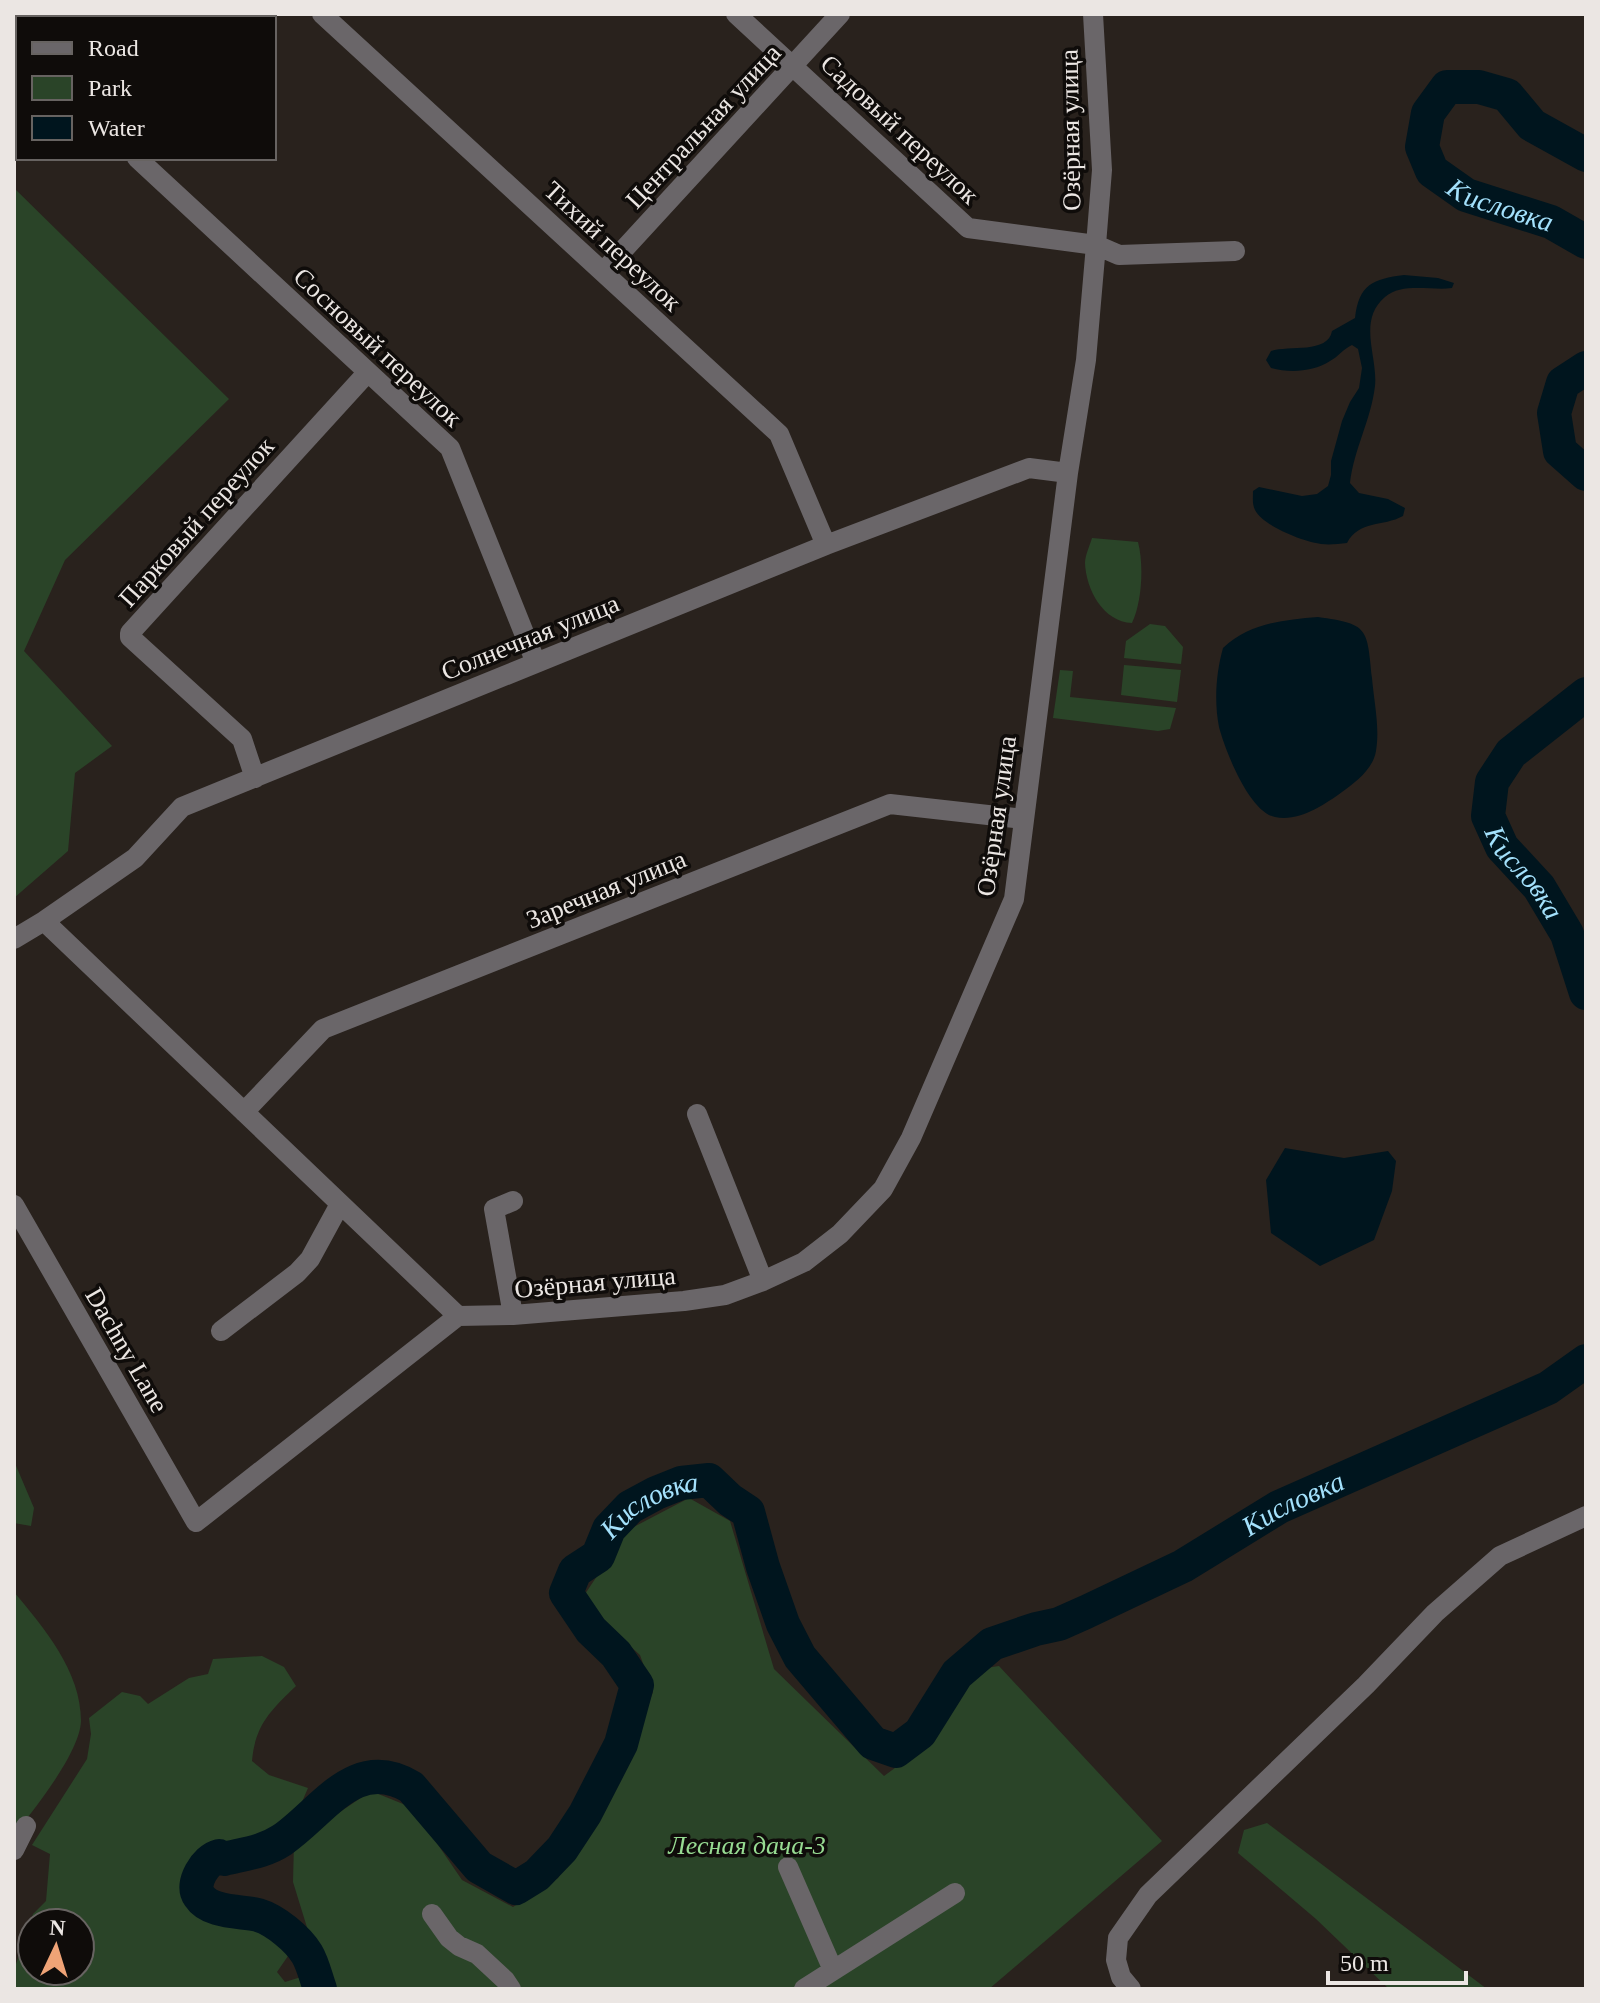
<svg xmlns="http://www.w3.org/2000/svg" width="1600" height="2003" viewBox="0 0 1600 2003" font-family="'Times New Roman',serif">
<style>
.green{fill:#2a4428;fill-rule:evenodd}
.water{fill:#00151e}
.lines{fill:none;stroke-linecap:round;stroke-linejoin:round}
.river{stroke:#00151e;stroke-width:34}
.minor{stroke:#6a6669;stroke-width:20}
.labels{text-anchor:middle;stroke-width:7;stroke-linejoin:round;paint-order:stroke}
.street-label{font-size:26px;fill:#ebe6e3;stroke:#0f0c0a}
.park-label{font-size:26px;font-style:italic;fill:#97db92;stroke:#0f0c0a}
.water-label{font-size:28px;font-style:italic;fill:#a3e1fc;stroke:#0f0c0a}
</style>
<rect width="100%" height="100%" fill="#29221d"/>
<path class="green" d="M14 14H85L86 17 18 18V99L14 104Z
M14 188 229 399 65 560 24 651 112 746 75 773 68 851 14 898Z
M1092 538 1138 542C1144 565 1142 602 1132 623 1103 622 1086 589 1085 563 1085 555 1090 545 1092 538Z
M1150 624 1165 626 1183 647 1181 664 1124 658 1126 641Z
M1124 665 1181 670 1177 702 1121 695Z
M1060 670 1073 671 1070 697 1176 708 1170 729 1158 731 1053 718Z
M14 1461 34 1508 31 1526 14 1523Z
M689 1498 730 1521 774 1669 884 1776 925 1746 972 1670 999 1666 1162 1841 989 1989H326L293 1882 294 1843 371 1791 408 1806 432 1836 462 1880 513 1907 558 1878 622 1772 653 1692 640 1655 611 1629 585 1594 628 1530Z
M14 1592C44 1628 81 1671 81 1721 80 1751 38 1805 19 1828L14 1825Z
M262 1656 284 1667 296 1686C271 1710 255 1725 252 1761L269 1775 308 1788C304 1797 300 1808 294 1816 269 1853 207 1830 190 1876 187 1884 186 1893 184 1901 211 1922 220 1916 250 1924 265 1927 279 1944 288 1956L277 1972 285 1982 301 1977 305 1989H14V1970L33 1914 46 1901 50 1854 32 1845 87 1759 91 1734 89 1718 122 1692 140 1696 148 1704 189 1678 208 1674 213 1659ZM80 1923V1971H32V1923Z
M1267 1823 1487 1989H1389L1316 1919 1238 1853 1244 1830Z"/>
<path class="water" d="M1404 275 1438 278 1454 283 1452 288C1432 291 1402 282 1385 297 1357 321 1378 356 1375 386 1371 420 1354 449 1350 483L1359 493 1388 499 1405 508 1403 516C1383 527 1359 520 1347 543 1338 544 1330 545 1321 544 1304 542 1263 526 1255 510 1252 504 1253 498 1253 491L1259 487 1302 496 1317 494 1328 486 1331 475V461L1342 421 1350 402 1359 388 1362 368 1358 349 1352 345C1343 349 1338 357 1330 361 1313 372 1290 373 1271 368L1266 360 1271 351C1289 345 1328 354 1332 331L1355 318C1359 284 1373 279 1404 275Z
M1318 617C1369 624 1367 628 1372 678 1374 702 1380 727 1376 751 1373 769 1356 782 1342 792 1324 805 1299 822 1275 817 1249 812 1225 750 1219 727 1214 701 1216 673 1223 648 1250 623 1282 620 1318 617Z
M1285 1148 1344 1158 1388 1151 1396 1161 1392 1191 1374 1240 1320 1266 1271 1233 1266 1180Z"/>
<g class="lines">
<g class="river">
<path id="s1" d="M1586 155 1532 125 1507 95 1479 87H1447L1428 113 1422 147 1432 171 1466 195 1551 222 1586 242"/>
<path d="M1586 368 1563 383 1554 413 1560 451 1586 474"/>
<path id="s2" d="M1586 694 1511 753 1492 782 1488 816 1502 847 1539 887 1567 934 1586 993"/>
<path id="s3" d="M320 1989C316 1978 313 1964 307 1954 298 1939 275 1920 258 1915 240 1911 210 1913 199 1896 190 1884 206 1859 219 1856L224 1859C244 1854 264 1852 282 1840 323 1812 355 1753 411 1787L479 1867 516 1888 537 1875 562 1849 585 1814 621 1744 637 1685 616 1654 591 1630 566 1593 575 1571 598 1556 609 1529 630 1507 656 1493 681 1483 709 1480 730 1500 748 1512 763 1567 783 1624 800 1657 873 1743 896 1751 920 1733 957 1674 992 1644 1036 1629 1059 1624 1086 1612 1183 1566 1279 1507 1548 1388 1586 1361"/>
</g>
<path class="minor" d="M322 14 779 434 826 545
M736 14 968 228 1096 245 1119 255 1235 251
M137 158 450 448 536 663
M603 272 840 14
M255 778 242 739 130 637V633L367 373
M44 921 458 1316
M14 939 44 921 135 858 182 807 826 545 1029 468 1068 473
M244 1112 323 1029 890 804 1023 819
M697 1114 763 1281
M14 1205 196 1522 458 1316
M513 1315 494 1209 513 1201
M458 1316 513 1315 684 1301 725 1295 763 1281 804 1262 840 1234 883 1189 911 1138 1014 899 1068 473 1086 360 1096 245 1102 170 1093 14
M221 1331 297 1273 310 1259 340 1204
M14 1850 26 1826
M788 1867 833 1970
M432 1914 449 1938 459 1946 477 1954 505 1980 511 1989
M804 1989 955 1893
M1131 1989 1121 1977 1116 1960 1118 1938 1148 1895 1366 1685 1435 1613 1500 1556 1586 1516"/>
</g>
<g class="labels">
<g class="street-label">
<text transform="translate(703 126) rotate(-47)" y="9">Центральная улица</text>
<text transform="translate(900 129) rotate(43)" y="9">Садовый переулок</text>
<text transform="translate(1070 130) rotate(-91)" y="9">Озёрная улица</text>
<text transform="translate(613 246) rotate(43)" y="9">Тихий переулок</text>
<text transform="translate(378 347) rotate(43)" y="9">Сосновый переулок</text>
<text transform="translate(196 522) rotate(-48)" y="9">Парковый переулок</text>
<text transform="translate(530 637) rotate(-22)" y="9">Солнечная улица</text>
<text transform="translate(996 816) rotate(-82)" y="9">Озёрная улица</text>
<text transform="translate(606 889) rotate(-22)" y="9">Заречная улица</text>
<text transform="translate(595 1282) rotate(-5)" y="9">Озёрная улица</text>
<text transform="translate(127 1350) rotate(60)" y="9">Dachny Lane</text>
</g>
<g class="park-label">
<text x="747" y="1854">Лесная дача-3</text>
</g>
<g class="water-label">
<text dy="10" stroke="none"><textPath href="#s1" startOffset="332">Кисловка</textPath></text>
<text dy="10" stroke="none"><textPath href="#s2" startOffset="232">Кисловка</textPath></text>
<text dy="10" stroke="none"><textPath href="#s3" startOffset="1958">Кисловка</textPath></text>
<text dy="10" stroke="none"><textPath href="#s3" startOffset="1070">Кисловка</textPath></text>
</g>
</g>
<rect width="1600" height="2003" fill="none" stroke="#ebe6e3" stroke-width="32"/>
<rect x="16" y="16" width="260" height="144" fill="#0f0c0a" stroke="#676361" stroke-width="2"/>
<rect x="32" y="42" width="40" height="12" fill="#6a6669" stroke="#676361" stroke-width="2"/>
<text x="88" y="56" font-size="24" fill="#ebe6e3">Road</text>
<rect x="32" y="76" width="40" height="24" fill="#2a4428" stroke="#676361" stroke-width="2"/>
<text x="88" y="96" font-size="24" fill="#ebe6e3">Park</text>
<rect x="32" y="116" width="40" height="24" fill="#00151e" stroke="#676361" stroke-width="2"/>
<text x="88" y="136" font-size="24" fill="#ebe6e3">Water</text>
<g transform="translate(56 1947) rotate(4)"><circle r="38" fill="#0f0c0a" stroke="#676361" stroke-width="2"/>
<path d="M0-6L14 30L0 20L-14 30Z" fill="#efa376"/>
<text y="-12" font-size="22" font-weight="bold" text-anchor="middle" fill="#ebe6e3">N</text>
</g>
<path d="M1328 1971v12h138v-12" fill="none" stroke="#ebe6e3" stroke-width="4"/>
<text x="1340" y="1971" font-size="24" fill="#ebe6e3" stroke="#0f0c0a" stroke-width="6" paint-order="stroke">50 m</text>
</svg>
